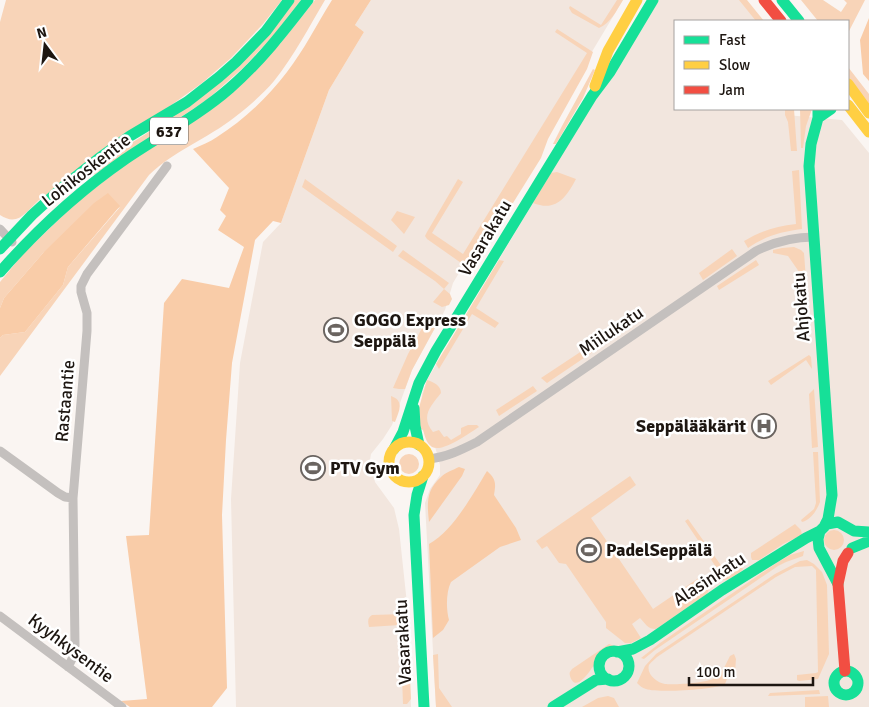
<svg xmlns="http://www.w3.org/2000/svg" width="869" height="707" viewBox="0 0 869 707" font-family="Signika,sans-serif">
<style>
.built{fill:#f2e6de}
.green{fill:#f8d4b8}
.forest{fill:#f9cca8}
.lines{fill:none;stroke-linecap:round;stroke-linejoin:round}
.street{stroke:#c4c0be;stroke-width:9}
.fast{stroke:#16e098;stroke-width:11}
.slow{stroke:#ffcf43;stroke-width:11}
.jam{stroke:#f24e42;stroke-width:11}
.labels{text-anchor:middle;stroke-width:5;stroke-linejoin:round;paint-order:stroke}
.shield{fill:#fff;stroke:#615c58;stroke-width:1}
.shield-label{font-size:16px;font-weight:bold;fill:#1d1611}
.street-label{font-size:18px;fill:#1d1611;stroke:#fff}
.poi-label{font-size:18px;font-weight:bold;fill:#1d1611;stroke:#fff;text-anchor:start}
</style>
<rect width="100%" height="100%" fill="#faf5f2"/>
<path class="built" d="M371 0H623L453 283 445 310 412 370 392 425 383 439 371 454 370 460 375 482 394 508 399 529 407 604 411 707H236L231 499 240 363 263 242 281 223 329 90 364 32 355 25Z
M654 0H741L758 21H675V109H785L786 115 842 120 869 153V707H436L425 503 430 489 440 475V465L434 443 427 438 420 424 422 394 427 380Z"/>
<path class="green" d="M6 0H282L263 24 231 58 202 83 39 200C26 212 18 227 0 215V22Z
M295 0H301L273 36 244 67 208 99 89 178 86 174 119 151 169 119Z
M315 0H325C309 27 294 56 274 81 263 94 248 107 235 117 207 139 175 150 149 175L0 376V338L3 335 25 332 63 285 68 267 120 207 43 253 4 298 0 308V282L23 254 76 203 280 44Z
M617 0H623C616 11 611 23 599 28L572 13 569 8 570 6 601 25Z
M739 0H747L764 21H756Z
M801 0H823L841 12 847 3 844 0H865L848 33V21H818Z
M557 29 593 52 587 69 548 139 541 158 480 256C475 262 472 266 464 265L427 239 425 236 427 232 458 179 463 182 432 233 463 254 587 53 555 32Z
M848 67 869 94V107L848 78Z
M593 69 595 70 583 98 556 144H553L562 126Z
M785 109H794L797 151H791L788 122 785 115Z
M800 109H812L806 126 803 148H801Z
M799 170 802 229C781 232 767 235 748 248L744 241C761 231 776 226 796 224L792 171Z
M557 172 576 179C566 198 556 212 533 203L551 173Z
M305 179 397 246 393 252 302 187Z
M397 211 415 217 404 234 391 220Z
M794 247 801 250 804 253 810 333H807L804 279 788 256 773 253V250L782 248Z
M732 249 737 256 703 280 699 273Z
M403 250 449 283 444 289 450 294 452 299 449 305 442 307 433 302 444 289 435 281 398 256Z
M499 260 504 261 476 308 499 323 495 328 472 314 439 369 436 364Z
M756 260 759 265 719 290 717 286Z
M640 311 645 317 617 337 613 331Z
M424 315 437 324 412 370 405 389H399L393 388 408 354 427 319 424 316Z
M603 337 606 343 547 383 541 378Z
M809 355 811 357 812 369 806 360 771 385 768 381Z
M427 380C433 382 441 385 441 393 431 406 420 416 433 432L439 430 444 437 447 436 451 440 461 434V428L468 425H477L479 427C469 433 443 453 432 447 426 443 425 436 423 430L419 428 418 411Z
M533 386 537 391 499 416 496 410Z
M814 389 818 447 812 448 809 394Z
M391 396C405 401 399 411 395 422L392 421Z
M813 452H818L820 502C817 510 811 520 802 522L801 520 814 509 816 503Z
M399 464a10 10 0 1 1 20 0a10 10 0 1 1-20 0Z
M630 476 636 485 591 518 653 609 703 575C708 582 711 587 707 594L656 629C647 629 646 624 640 618L632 624 641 638 631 643H625L606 628V622L566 564 559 563 547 546 542 549 536 541Z
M688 519 725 571 739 561 743 569C740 573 737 574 733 577 722 583 719 579 713 569L716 567 685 521Z
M795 524 801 530 802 535 783 544 759 560H752L751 557V553Z
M824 540a10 10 0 1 1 20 0a10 10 0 1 1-20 0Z
M804 551 803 556 786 562 778 566 655 650 644 659 641 658 660 643 778 562 790 555Z
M807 560 814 564 822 572 827 585 829 654 818 679 799 681 797 680V675L816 673 818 672 816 570 812 566 795 567 776 577 657 657C655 659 651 662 649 665 646 674 657 683 665 684 675 685 707 683 715 678 722 673 726 664 730 656L734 654 736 659 735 672 727 679 725 684C714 690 658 693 646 689 642 688 640 686 637 683L645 666 656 654 775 574 800 561Z
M404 614 407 615 411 699 407 704H403L400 625 369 627C368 622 367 618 372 615Z
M609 644 617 647C612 649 606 649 602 653 598 657 577 699 570 676 569 672 570 672 572 669Z
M438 654 439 688 452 707H436L433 655Z
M819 690 820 694 768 696 770 693Z
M608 696 614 698 619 707H582L598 698Z
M828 696 829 707H805V697Z"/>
<path class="forest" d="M332 0H371L355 25 364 32 329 90 281 223 273 221 255 240 232 363 226 440 222 515 227 688 212 707H130L121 701 147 699 126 536 149 535 164 303 182 279 229 288 244 247 218 230 226 216 220 210 229 188 193 149C201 145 210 142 217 137 244 120 268 97 287 72 304 50 317 24 332 0Z
M869 18V81L863 74 860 40Z
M108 193 120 206 68 267 63 285 25 332 3 335 0 338V308L4 298 43 253 94 203Z
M459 467 465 469 462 476 429 522C427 504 426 490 441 477 446 472 453 470 459 467Z
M487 471C496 479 496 483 494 495L516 528 521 540 500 547 451 582C446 592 446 609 449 620L443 630 433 638 429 544C453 531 473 494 487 471Z"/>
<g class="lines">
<path class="street" d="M0 229 12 242
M0 451 58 493 65 497 73 498
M429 459C447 457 461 450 477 442L756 251C774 242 794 237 814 237
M0 616 122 707
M68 667 73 657 75 645 73 498 87 331V313L81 292V286L87 274 167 166"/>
<path class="fast" d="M782 0 799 21
M818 109V118L811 144 809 166 832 495 828 519 824 527
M818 118 831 109
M0 249 32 215 64 186 98 159 130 136 187 102 219 77 236 62 266 31 289 0
M0 272C37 230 78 192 124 160 159 136 198 116 230 88 260 62 284 31 308 0
M414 408 415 426 419 445
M394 449 403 432 419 383 436 351 592 96 610 72 653 0
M423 476 417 495 414 515 424 707
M852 548 869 541
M838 584 819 548 818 539 820 531 827 524 838 522 854 531 869 532
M599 666a15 15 0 1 1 30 0a15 15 0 1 1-30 0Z
M617 652 633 649 650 640 722 590 806 538 820 531
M834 683a12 12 0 1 1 24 0a12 12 0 1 1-24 0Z
M553 707 596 680 608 679"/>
<path class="slow" d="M848 84 869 113
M595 86 608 51 637 0
M848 105 869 132
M389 462a20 20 0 1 1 40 0a20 20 0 1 1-40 0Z"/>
<path class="jam" d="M764 0 781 21
M845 671 838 584 843 561 848 553"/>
</g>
<defs>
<symbol id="stadium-ring" viewBox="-11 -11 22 22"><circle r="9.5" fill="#fff" stroke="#6a6460" stroke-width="1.5"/><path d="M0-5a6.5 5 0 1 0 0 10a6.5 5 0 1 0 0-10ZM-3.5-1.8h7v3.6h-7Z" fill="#6a6460"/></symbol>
<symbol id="hospital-ring" viewBox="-11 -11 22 22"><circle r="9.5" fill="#fff" stroke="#6a6460" stroke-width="1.5"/><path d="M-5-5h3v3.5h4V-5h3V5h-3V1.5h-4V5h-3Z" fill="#6a6460"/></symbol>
</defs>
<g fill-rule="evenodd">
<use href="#stadium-ring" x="322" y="316" width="28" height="28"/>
<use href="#hospital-ring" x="750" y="412" width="28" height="28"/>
<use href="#stadium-ring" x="299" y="454" width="28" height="28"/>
<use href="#stadium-ring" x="575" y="536" width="28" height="28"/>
</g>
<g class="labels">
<rect class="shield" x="150" y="117.5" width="38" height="27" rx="4"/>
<g class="shield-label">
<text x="169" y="137">637</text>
</g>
<g class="street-label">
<text transform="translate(86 170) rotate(-38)" y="6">Lohikoskentie</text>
<text transform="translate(485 238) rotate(-59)" y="6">Vasarakatu</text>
<text transform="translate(801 307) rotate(-94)" y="6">Ahjokatu</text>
<text transform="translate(611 331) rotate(-34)" y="6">Miilukatu</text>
<text transform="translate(65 401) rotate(-85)" y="6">Rastaantie</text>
<text transform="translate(709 579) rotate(-33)" y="6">Alasinkatu</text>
<text transform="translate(403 642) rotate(-93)" y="6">Vasarakatu</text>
<text transform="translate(71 648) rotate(37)" y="6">Kyyhkysentie</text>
</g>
<g class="poi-label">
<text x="354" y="326">GOGO Express<tspan x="354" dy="21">Seppälä</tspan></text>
<text x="746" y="432" text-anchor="end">Seppälääkärit</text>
<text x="330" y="474">PTV Gym</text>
<text x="606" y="556">PadelSeppälä</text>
</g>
</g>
<rect x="674" y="20" width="175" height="90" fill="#ffffff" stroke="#a5a2a0"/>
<rect x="684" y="36" width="25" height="8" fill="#16e098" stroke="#a5a2a0"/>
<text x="719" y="45" font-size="15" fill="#1d1611">Fast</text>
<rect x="684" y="61" width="25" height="8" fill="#ffcf43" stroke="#a5a2a0"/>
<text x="719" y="70" font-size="15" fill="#1d1611">Slow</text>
<rect x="684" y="86" width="25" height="8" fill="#f24e42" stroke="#a5a2a0"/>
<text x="719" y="95" font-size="15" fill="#1d1611">Jam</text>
<g transform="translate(45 45) rotate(345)" stroke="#ffffff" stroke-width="4" paint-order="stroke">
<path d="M0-4L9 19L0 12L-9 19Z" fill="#1d1611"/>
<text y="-8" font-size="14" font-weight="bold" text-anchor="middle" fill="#1d1611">N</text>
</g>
<path d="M689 677v8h124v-8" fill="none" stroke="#1d1611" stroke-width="2.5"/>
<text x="696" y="677" font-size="15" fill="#1d1611" stroke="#ffffff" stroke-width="4" paint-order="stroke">100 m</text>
</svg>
